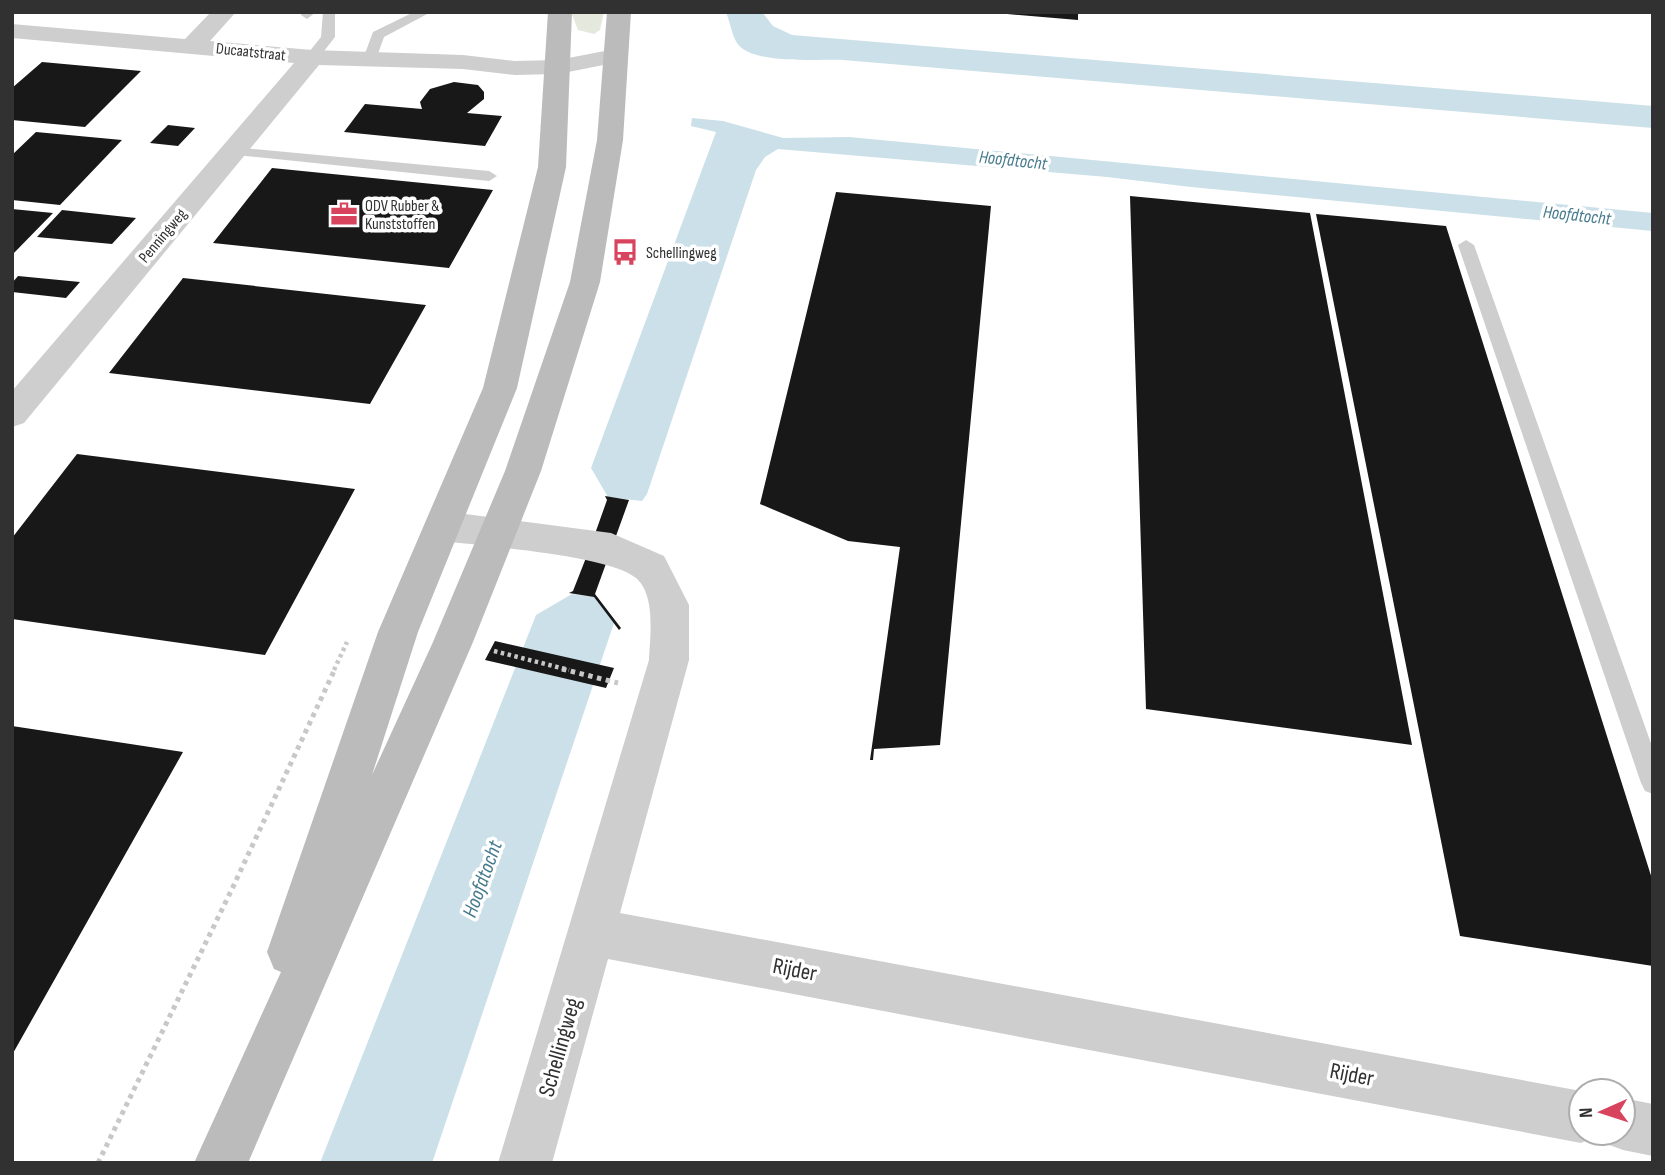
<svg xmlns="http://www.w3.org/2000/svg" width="1665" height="1175" viewBox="0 0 1665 1175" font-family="'Sofia Sans Condensed',sans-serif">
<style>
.green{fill:#e5e9dd}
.water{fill:#cbe0e8}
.building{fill:#181818}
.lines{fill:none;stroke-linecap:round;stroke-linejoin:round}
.path-far1{stroke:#c8c8c8;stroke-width:4.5;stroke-dasharray:3.5 3.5;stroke-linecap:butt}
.path{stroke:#c8c8c8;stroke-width:5;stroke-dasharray:4.5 4.5;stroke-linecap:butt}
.service{fill:#cecece;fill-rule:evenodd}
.minor{fill:#cecece;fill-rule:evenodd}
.secondary{fill:#bbb;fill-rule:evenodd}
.labels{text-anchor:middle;stroke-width:7;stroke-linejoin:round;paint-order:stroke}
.far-street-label{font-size:16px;fill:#313131;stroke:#fff}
.far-poi-label{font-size:16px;fill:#313131;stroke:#fff;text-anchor:start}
.far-water-label{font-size:18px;font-style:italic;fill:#44798d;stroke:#fff}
.water-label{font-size:21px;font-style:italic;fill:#44798d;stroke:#fff}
.near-street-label{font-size:23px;fill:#313131;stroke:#fff}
</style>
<rect width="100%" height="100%" fill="#fff"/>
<path class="green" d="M571 12H604L600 30 594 34 578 30Z"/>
<path class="water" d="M726 12H762L773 26 792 35 1653 106V128L843 60C819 59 751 65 737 43 732 35 730 22 726 12Z
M692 118 723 121 783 138 849 137 1653 213V231L1191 187 1107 177 778 149 765 157 756 170 647 494 642 501 608 497 591 468 716 132 691 126Z
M572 594 594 597 614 623 432 1163H320L536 615Z"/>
<path class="building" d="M1007 12H1078V20L1007 14Z
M42 62 141 71 85 127 12 120V88Z
M454 82 478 85 484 92V99L467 113 502 116 485 146 344 132 365 104 422 109 420 102 430 89Z
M168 125 195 128 178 146 150 143Z
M36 132 122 140 60 205 12 200V155Z
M272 168 493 190 449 268 213 243Z
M836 192 991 206 940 745 874 749 873 760H870L900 547 848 541 760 504Z
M1130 196 1310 213 1412 745 1146 709Z
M12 209 53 213 12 255Z
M62 210 136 218 112 244 37 237Z
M1316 214 1446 226 1653 882V966L1460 936Z
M18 276 80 282 66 298 12 292V283Z
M183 278 426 305 370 404 109 373Z
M77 454 284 480 355 489 265 655 12 619V538Z
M605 496 629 500 595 594 621 628 619 630 594 597 569 593 573 591 591 545 607 500Z
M495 641 614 668 606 688 485 660Z
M12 726 183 752 12 1055Z"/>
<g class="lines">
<path class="path-far1" d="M494 651 569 670
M334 670 347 642"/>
<path class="path" d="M562 669 618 683
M98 1163 232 889 335 669"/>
<path class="service" d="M302 12H316L307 19 301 15Z
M323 12H335V37L317 60H307L305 57 321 37Z
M414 12H431L384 37 375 62H365L363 59 373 32Z
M232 147 489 171 497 176 489 181 227 154 225 151Z
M1466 240 1474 245 1653 749V794L1645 791 1641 783 1458 245Z"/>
<path class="minor" d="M211 12H236L210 41 312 50 463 55 515 61 558 60 615 49 624 51 627 56 624 61 558 74 515 75 463 69 319 65 24 423 12 427V391L294 63 12 38V24L185 39Z
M442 511 611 533 664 556 689 605V660L620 913 1581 1091V1133H1623V1098L1653 1104V1156L1623 1150 1604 1143 1601 1133 1581 1143 608 959 552 1163H498L649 660C650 637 656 595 636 578 610 555 482 546 442 541L429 537 424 526 429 515Z"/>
<path class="secondary" d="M548 12H572L566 167 517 388 418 632 372 775 433 642 505 471 570 282 597 140 607 12H631L623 140 600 282 541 471 473 642 248 1163H194L281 972 274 969 267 952 378 632 483 388 538 167Z"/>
</g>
<defs>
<symbol id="office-bare" viewBox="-9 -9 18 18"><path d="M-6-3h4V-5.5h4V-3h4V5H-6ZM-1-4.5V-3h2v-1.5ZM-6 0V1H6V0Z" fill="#d8435e" stroke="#fff" stroke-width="2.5" paint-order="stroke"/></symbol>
<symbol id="bus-bare" viewBox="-9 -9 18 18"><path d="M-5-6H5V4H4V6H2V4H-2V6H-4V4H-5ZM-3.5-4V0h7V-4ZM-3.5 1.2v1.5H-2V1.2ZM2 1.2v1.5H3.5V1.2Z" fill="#d8435e" stroke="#fff" stroke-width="2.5" paint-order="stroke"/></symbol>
</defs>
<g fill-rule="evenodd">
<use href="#office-bare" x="325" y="195" width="38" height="38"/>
<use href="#bus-bare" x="606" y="233" width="38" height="38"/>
</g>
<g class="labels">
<g class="far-street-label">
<text transform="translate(251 51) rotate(6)" y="6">Ducaatstraat</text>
<text transform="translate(162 235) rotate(-50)" y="6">Penningweg</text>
</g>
<g class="far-poi-label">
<text x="365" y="211">ODV Rubber &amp;<tspan x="365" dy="18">Kunststoffen</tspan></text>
<text x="646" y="258">Schellingweg</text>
</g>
<g class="far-water-label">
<text transform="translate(1013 160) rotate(6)" y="6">Hoofdtocht</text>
<text transform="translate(1577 215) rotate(6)" y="6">Hoofdtocht</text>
</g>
<g class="water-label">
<text transform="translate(482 879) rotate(-70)" y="7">Hoofdtocht</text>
</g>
<g class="near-street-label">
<text transform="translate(795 969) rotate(11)" y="8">Rijder</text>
<text transform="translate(559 1047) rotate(-74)" y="8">Schellingweg</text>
<text transform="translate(1352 1074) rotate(11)" y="8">Rijder</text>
</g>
</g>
<rect width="1665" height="1175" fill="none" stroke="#313131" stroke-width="28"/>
<g transform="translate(1602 1112) rotate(267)"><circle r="33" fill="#ffffff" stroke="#adadad" stroke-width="2"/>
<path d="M0-5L12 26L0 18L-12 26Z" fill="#d8435e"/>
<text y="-10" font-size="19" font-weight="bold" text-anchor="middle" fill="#313131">N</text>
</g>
</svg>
